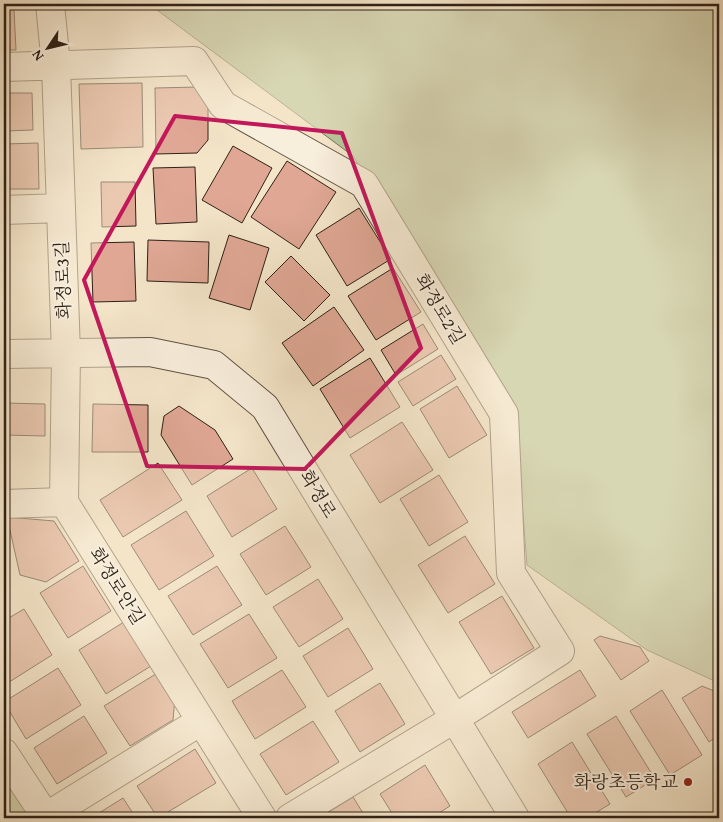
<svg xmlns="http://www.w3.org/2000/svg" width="723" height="822" viewBox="0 0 723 822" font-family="'Gentium Book Plus','Noto Serif KR',serif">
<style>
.green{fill:#b6c69b;stroke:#727459}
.building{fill:#dfa794;stroke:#2e2117}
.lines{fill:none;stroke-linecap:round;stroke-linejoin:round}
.minor-casing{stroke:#605244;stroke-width:30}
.minor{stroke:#f8eedc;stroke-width:28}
.marked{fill:none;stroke:#c2185b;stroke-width:4;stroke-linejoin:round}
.poi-dot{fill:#8f2418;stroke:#f8eedc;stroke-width:2}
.labels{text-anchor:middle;stroke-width:4;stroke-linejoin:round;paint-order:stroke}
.street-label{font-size:18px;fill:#2e2117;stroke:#f8eedc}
.poi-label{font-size:18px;fill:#2e2117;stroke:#f8eedc;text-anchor:end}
</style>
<rect width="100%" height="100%" fill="#f4e5c9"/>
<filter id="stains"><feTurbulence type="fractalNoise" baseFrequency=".004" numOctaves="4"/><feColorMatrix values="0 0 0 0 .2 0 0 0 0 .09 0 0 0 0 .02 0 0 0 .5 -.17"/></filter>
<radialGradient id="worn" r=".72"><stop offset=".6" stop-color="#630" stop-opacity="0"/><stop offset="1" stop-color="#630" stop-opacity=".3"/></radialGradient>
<path class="green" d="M149 4H719V683L647 650 527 565 515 415 353 156Z
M4 769 34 815 29 818H4Z"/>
<path class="building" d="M4 5 14 10 16 50H4Z
M142 83 143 147 81 149 79 84Z
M198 87 208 100V140L197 153 156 154 155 88Z
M4 93H32L33 130 4 131Z
M38 143 39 189H4V144Z
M233 146 272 168 242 223 202 200Z
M287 161 336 192 299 249 251 217Z
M195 167 197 222 156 224 153 168Z
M101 182H135L136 226 102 227Z
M359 208 391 259 347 286 316 235Z
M229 235 269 248 250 310 209 298Z
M148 240 209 242 208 283 147 281Z
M134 242 136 301 93 302 91 243Z
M291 256 330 295 304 321 265 282Z
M393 268 421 312 376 340 348 296Z
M334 307 364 350 313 386 282 343Z
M423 324 438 349 396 375 381 350Z
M441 355 456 379 413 406 398 382Z
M370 358 400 407 350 438 320 389Z
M457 386 487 435 449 458 420 409Z
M4 403 45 404V436L4 435Z
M93 404 148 405V452H92Z
M179 406 215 430 233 459 192 485 161 435 164 416Z
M402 422 433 470 380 503 350 455Z
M158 463 182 500 123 537 100 500Z
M252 468 277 509 232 537 207 496Z
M439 475 468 522 429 546 400 499Z
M186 511 214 556 159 590 131 545Z
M7 517 54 521 79 561 46 582 20 575Z
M285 526 311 567 266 595 240 554Z
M465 536 495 584 448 613 418 565Z
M83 566 111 611 68 638 40 593Z
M217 566 242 605 193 635 168 596Z
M318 579 343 619 299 647 273 607Z
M502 596 534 648 491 674 459 622Z
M24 609 52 655 6 684 4 679V631L7 619Z
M249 614 277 658 228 688 200 644Z
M124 622 151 666 106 694 79 650Z
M348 628 373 669 328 697 303 656Z
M600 636 640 647 649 661 621 680 594 640Z
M58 668 81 705 26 739 4 702Z
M282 670 306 707 255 739 232 701Z
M580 670 596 696 528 738 512 712Z
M159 672 175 698 173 720 130 746 104 706Z
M380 683 405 724 360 752 335 711Z
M702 686 719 693V735L709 742 682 698Z
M662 690 702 755 670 775 630 711Z
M84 716 107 753 57 784 34 748Z
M616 716 655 779 626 797 587 734Z
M313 721 339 762 286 795 260 754Z
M572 742 610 804 587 818H571L538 764Z
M195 749 216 783 158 818 137 786Z
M425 765 450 806 431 818H395L380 794Z
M353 797 366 818H319Z
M123 798 136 818H91Z
M620 812 624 818H610Z"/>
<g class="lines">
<defs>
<path id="minor" d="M50 4 56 65 66 353 64 502
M4 67 194 61 223 105 364 184 504 414 511 573 560 651 454 719 290 818
M4 210 60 208
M4 354 150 352 214 365 265 407 515 818
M4 504 64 502 262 818
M4 753 46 817
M44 818 201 721"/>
</defs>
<use href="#minor" class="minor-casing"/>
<use href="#minor" class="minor"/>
</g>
<path d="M0 0H723V822H0ZM175 116 342 133 421 348 305 469 147 466 84 280Z" fill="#f4e5c9" fill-opacity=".55" fill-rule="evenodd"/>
<path class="marked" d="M175 116 342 133 421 348 305 469 147 466 84 280Z"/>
<circle class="poi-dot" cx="688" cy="782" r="5"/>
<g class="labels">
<g class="street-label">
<text transform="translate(63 280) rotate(-92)" y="6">화정로3길</text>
<text transform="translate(440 309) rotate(59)" y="6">화정로2길</text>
<text transform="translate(318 494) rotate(59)" y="6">화정로</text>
<text transform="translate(117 586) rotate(58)" y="6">화정로안길</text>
</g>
<g class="poi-label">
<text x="678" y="788">화랑초등학교</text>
</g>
</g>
<rect width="723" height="822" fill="none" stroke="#f4e5c9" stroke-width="20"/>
<rect x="5" y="5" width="713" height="812" fill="none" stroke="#2e2117" stroke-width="2.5"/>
<rect x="10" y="10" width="703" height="802" fill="none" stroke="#2e2117"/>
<g transform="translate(48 48) rotate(235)" stroke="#f8eedc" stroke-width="4" paint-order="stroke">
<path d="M0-4L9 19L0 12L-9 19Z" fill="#2e2117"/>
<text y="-8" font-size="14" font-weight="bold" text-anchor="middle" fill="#2e2117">N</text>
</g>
<rect width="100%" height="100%" filter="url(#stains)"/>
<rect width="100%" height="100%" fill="url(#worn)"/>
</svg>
